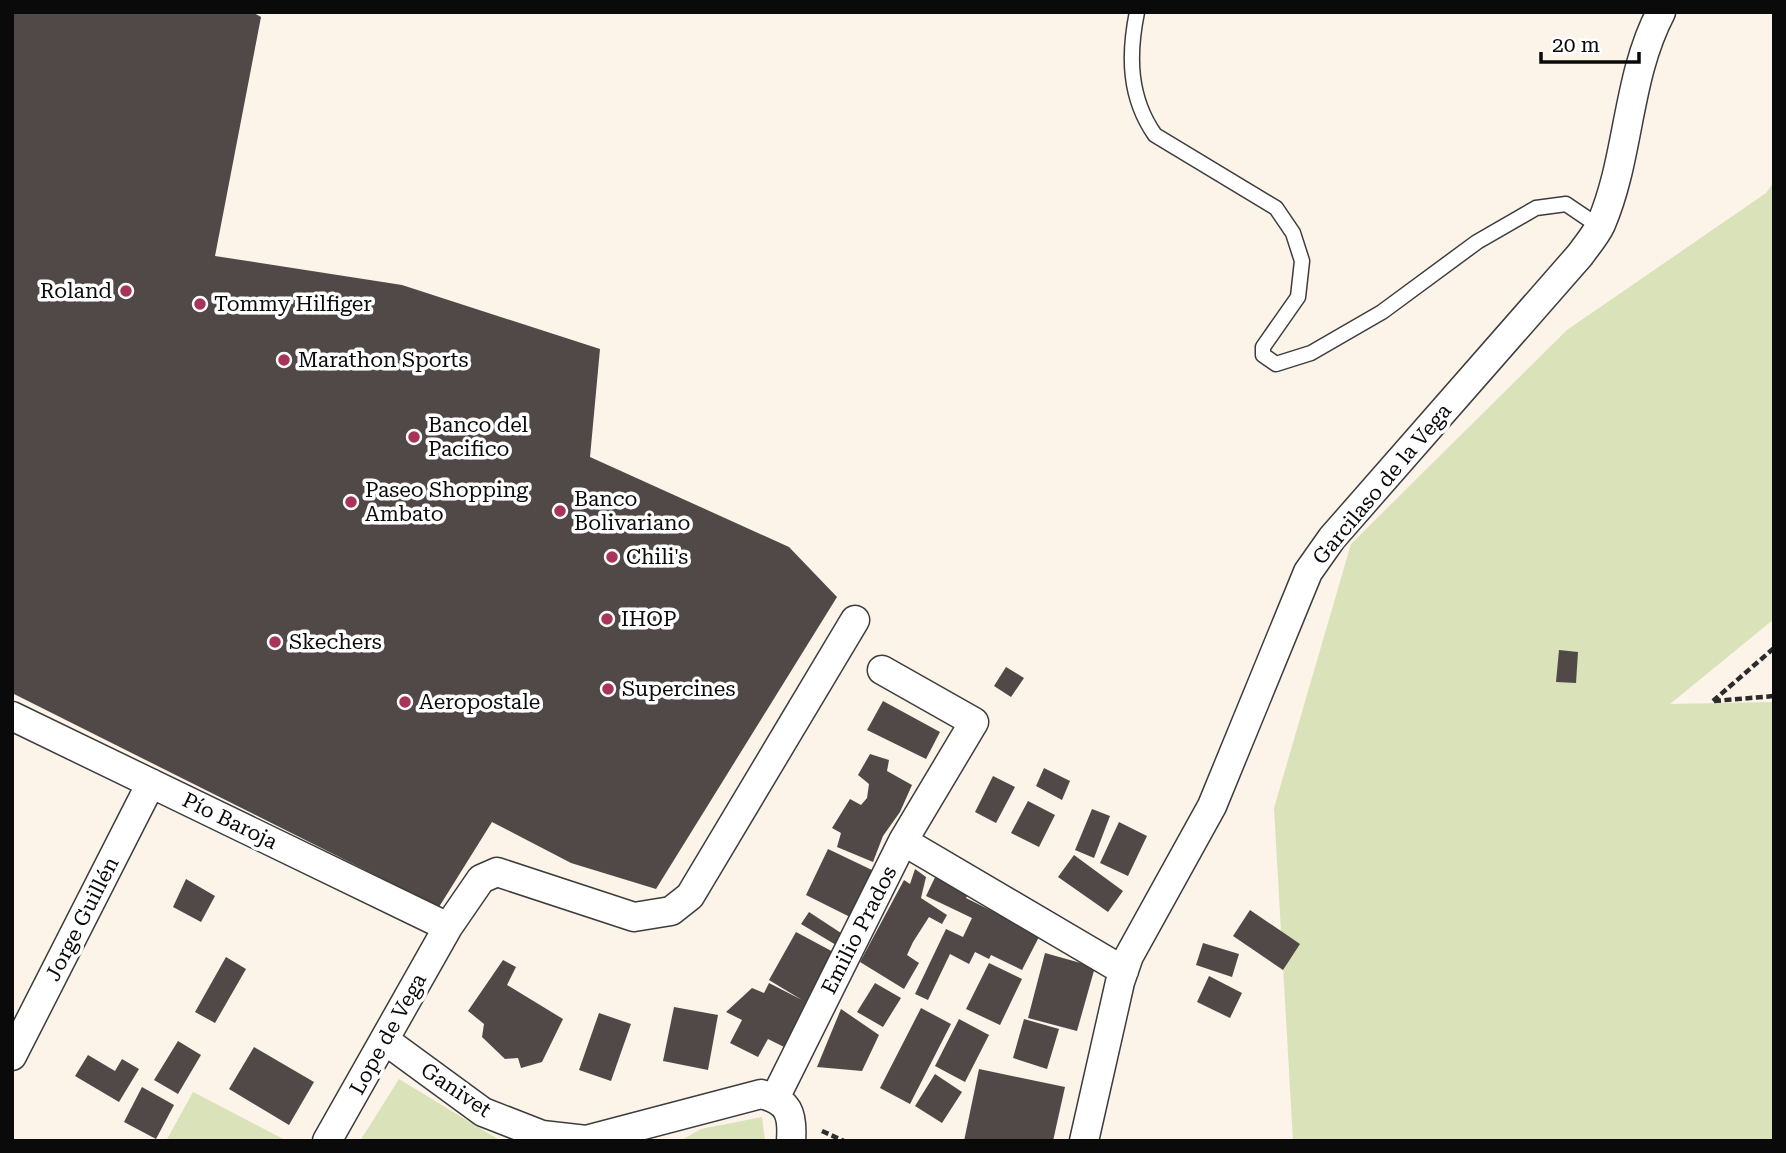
<svg xmlns="http://www.w3.org/2000/svg" width="1786" height="1153" viewBox="0 0 1786 1153" font-family="'Roboto Serif',serif">
<style>
.green{fill:#d9e2b8}
.building{fill:#514947}
.lines{fill:none;stroke-linecap:round;stroke-linejoin:round}
.lane-casing{stroke:#3d3d3d;stroke-width:17}
.street-casing{stroke:#3d3d3d;stroke-width:31}
.path{stroke:#2c2c2c;stroke-width:4.5;stroke-dasharray:7 3.5;stroke-linecap:butt}
.lane{stroke:#fff;stroke-width:14}
.street{stroke:#fff;stroke-width:28}
.poi-dot{fill:#a73459;stroke:#fff;stroke-width:2.5}
.labels{text-anchor:middle;stroke-width:7;stroke-linejoin:round;paint-order:stroke}
.poi-label{font-size:21px;fill:#0a0a0a;stroke:#fff;text-anchor:start}
.street-label{font-size:21px;fill:#0a0a0a;stroke:#fff}
</style>
<rect width="100%" height="100%" fill="#fcf3e9"/>
<path class="green" d="M1774 182V619L1670 704 1774 702V1141H1293L1274 808 1351 544 1567 330 1766 193Z
M399 1079 501 1141H360Z
M193 1092 287 1141H166Z
M762 1117 765 1141H680L701 1129Z"/>
<path class="building" d="M12 12H252L261 17 215 256 402 285 600 349 590 457 789 547 837 597 656 889 571 863 492 822 439 907 12 693Z
M1559 650 1578 652 1576 683 1556 682Z
M1006 667 1024 678 1011 697 994 686Z
M883 701 940 732 926 759 867 730Z
M870 754 889 760 887 771 912 785 900 812 883 836 873 862 837 847 841 833 832 828 850 799 861 805 867 798 869 784 858 775Z
M1044 768 1070 781 1062 800 1036 786Z
M993 776 1015 787 996 823 975 812Z
M1028 801 1055 815 1039 847 1011 833Z
M1092 809 1110 816 1094 858 1075 850Z
M1119 822 1147 836 1128 876 1100 863Z
M828 849 872 870 850 917 806 895Z
M1074 855 1123 891 1108 912 1058 877Z
M915 869 926 877 921 898 947 915 942 924 929 917 913 942 907 955 919 963 904 989 860 962 904 880 910 884Z
M939 869 973 885 966 898 1040 935 1022 970 991 955 989 959 975 952 969 964 950 954 928 1000 915 994 946 929 963 937 972 918 926 896Z
M186 879 215 896 201 922 173 907Z
M1250 910 1300 944 1283 970 1233 936Z
M809 912 841 933 836 945 801 924Z
M796 932 837 954 786 1048 768 1039 758 1057 730 1043 742 1020 726 1012 752 988 764 993 769 983 802 1000 769 980Z
M1203 943 1239 954 1232 977 1196 965Z
M1045 953 1095 967 1077 1031 1028 1018Z
M226 957 246 969 215 1023 195 1012Z
M503 960 516 967 507 985 563 1019 542 1062 521 1068 518 1058 505 1059 482 1037 484 1024 468 1011Z
M989 963 1022 979 1000 1025 966 1009Z
M1209 976 1242 993 1230 1018 1197 1002Z
M875 983 901 998 883 1027 857 1012Z
M674 1007 718 1015 708 1070 663 1061Z
M921 1008 951 1024 910 1104 880 1088Z
M841 1009 879 1035 862 1071 817 1067Z
M599 1013 631 1024 611 1081 579 1070Z
M959 1019 989 1035 965 1082 935 1066Z
M1024 1019 1059 1029 1047 1069 1013 1058Z
M178 1041 201 1055 178 1094 154 1080Z
M254 1047 314 1082 289 1125 229 1089Z
M88 1055 115 1071 122 1059 139 1069 119 1102 75 1076Z
M979 1069 1065 1087 1053 1141H964Z
M935 1074 962 1092 942 1123 915 1106Z
M142 1087 174 1105 156 1139 124 1122Z"/>
<g class="lines">
<defs>
<path id="lane" d="M1137 12C1128 56 1129 98 1155 135L1276 208 1293 233 1302 261 1298 297 1263 347V355L1276 364 1311 353 1382 312 1477 242 1536 208 1566 204 1600 227"/>
<path id="street" d="M12 716 448 927
M903 841 1124 971
M386 1041 483 1112 542 1135 586 1140 761 1094C789 1101 793 1114 791 1141
M12 1056 151 783
M775 1098 903 841 974 722 882 670
M327 1141 448 927 481 879 497 872 634 917 671 911 690 896 855 620
M1084 1141 1120 982 1129 956 1212 806 1308 572 1332 538 1580 255C1587 245 1596 235 1601 224 1630 156 1626 79 1661 12"/>
</defs>
<use href="#lane" class="lane-casing"/>
<use href="#street" class="street-casing"/>
<path class="path" d="M1713 701 1774 648
M1714 701 1774 696
M822 1131 844 1141"/>
<use href="#lane" class="lane"/>
<use href="#street" class="street"/>
</g>
<g class="poi-dot">
<circle cx="126" cy="291" r="7"/>
<circle cx="200" cy="304" r="7"/>
<circle cx="284" cy="360" r="7"/>
<circle cx="414" cy="437" r="7"/>
<circle cx="351" cy="502" r="7"/>
<circle cx="560" cy="511" r="7"/>
<circle cx="612" cy="557" r="7"/>
<circle cx="607" cy="619" r="7"/>
<circle cx="275" cy="642" r="7"/>
<circle cx="608" cy="689" r="7"/>
<circle cx="405" cy="702" r="7"/>
</g>
<g class="labels">
<g class="poi-label">
<text x="112" y="298" text-anchor="end">Roland</text>
<text x="214" y="311">Tommy Hilfiger</text>
<text x="298" y="367">Marathon Sports</text>
<text x="428" y="432">Banco del<tspan x="428" dy="24">Pacifico</tspan></text>
<text x="365" y="497">Paseo Shopping<tspan x="365" dy="24">Ambato</tspan></text>
<text x="574" y="506">Banco<tspan x="574" dy="24">Bolivariano</tspan></text>
<text x="626" y="564">Chili's</text>
<text x="621" y="626">IHOP</text>
<text x="289" y="649">Skechers</text>
<text x="622" y="696">Supercines</text>
<text x="419" y="709">Aeropostale</text>
</g>
<g class="street-label">
<text transform="translate(1382 484) rotate(-50)" y="7">Garcilaso de la Vega</text>
<text transform="translate(230 821) rotate(26)" y="7">Pío Baroja</text>
<text transform="translate(82 919) rotate(-63)" y="7">Jorge Guillén</text>
<text transform="translate(859 930) rotate(-63)" y="7">Emilio Prados</text>
<text transform="translate(388 1034) rotate(-61)" y="7">Lope de Vega</text>
<text transform="translate(456 1090) rotate(34)" y="7">Ganivet</text>
</g>
</g>
<rect width="1786" height="1153" fill="none" stroke="#0a0a0a" stroke-width="28"/>
<path d="M1541 52v10h98v-10" fill="none" stroke="#0a0a0a" stroke-width="3.5"/>
<text x="1552" y="52" font-size="21" fill="#0a0a0a" stroke="#ffffff" stroke-width="5" paint-order="stroke">20 m</text>
</svg>
